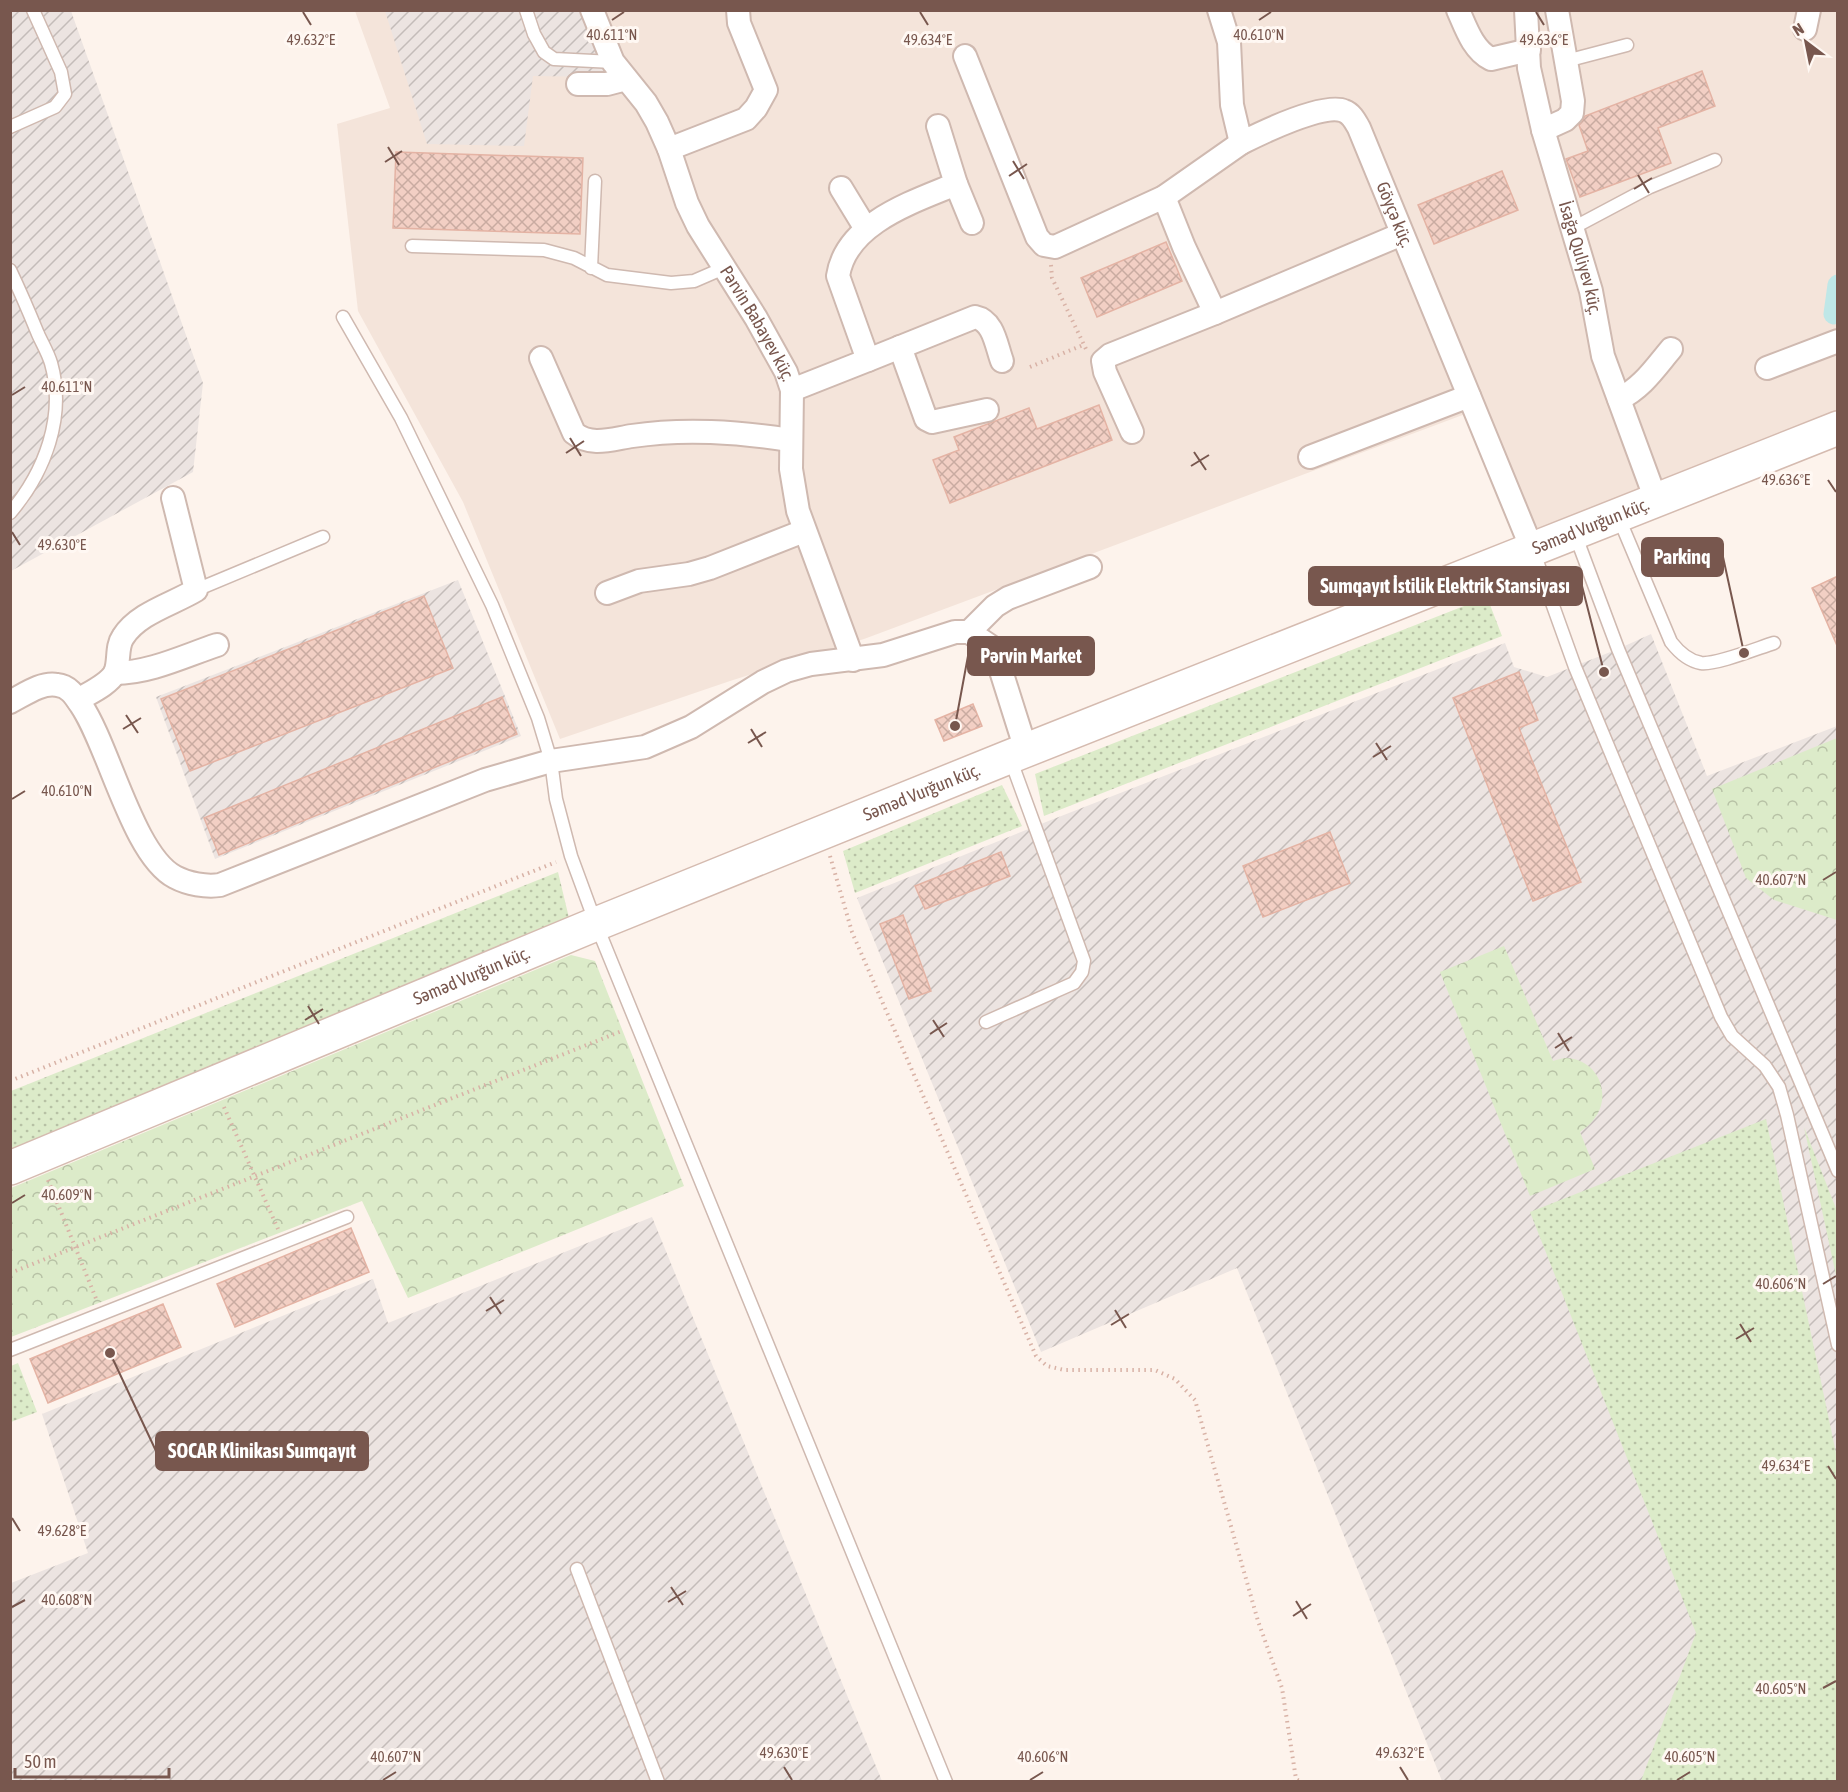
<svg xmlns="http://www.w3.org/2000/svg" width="1848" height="1792" viewBox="0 0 1848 1792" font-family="'Asap Condensed',sans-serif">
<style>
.residential{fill:#f4e4da}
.industrial{fill:url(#industrial-furrows)}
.grass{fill:url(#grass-dots)}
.forest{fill:url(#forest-crowns)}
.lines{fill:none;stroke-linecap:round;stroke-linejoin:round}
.canal{stroke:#bfe7e7;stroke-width:21}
.building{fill:url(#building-cross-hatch);stroke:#e4b3a4;stroke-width:1.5}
.lane-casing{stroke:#cfb9b0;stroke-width:15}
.street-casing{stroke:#cfb9b0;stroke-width:26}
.secondary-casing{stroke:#d5bbb0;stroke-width:36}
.path{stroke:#d8b2a6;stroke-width:4;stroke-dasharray:1.5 4.5;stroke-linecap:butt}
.lane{stroke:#fff;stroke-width:12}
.street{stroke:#fff;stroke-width:22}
.secondary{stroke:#fff;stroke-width:33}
.ticks{fill:none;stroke:#78574e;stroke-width:2}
.labels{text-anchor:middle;stroke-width:6;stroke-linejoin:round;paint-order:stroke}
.street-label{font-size:18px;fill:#78574e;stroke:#fff8f3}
.ticks-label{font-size:15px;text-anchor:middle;fill:#78574e;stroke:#fff8f3;stroke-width:6;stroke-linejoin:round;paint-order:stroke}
.leader{fill:none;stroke:#78574e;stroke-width:2}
.callout-dot{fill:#78574e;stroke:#fff8f3;stroke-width:2}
.callout{fill:#78574e;stroke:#78574e;stroke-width:2}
.callout-label{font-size:20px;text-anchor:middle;font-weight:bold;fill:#fff}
</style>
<defs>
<pattern id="industrial-furrows" width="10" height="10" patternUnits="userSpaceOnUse" patternTransform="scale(1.5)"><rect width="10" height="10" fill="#ece4e1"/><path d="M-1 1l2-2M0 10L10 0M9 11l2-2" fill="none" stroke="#c4bcb9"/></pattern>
<pattern id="grass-dots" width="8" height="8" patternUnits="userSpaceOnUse" patternTransform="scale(1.5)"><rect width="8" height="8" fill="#dcebc9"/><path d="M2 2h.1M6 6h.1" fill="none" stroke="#b7c1a5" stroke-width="1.8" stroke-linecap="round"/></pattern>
<pattern id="forest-crowns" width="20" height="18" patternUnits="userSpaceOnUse" patternTransform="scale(1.5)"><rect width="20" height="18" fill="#dcebc9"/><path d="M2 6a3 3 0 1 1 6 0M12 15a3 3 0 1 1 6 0" fill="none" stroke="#b7c1a5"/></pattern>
<pattern id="building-cross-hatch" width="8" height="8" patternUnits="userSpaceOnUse" patternTransform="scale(1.5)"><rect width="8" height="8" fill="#f2cfc4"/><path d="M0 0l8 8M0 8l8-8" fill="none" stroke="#c9aba1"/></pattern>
</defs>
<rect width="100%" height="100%" fill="#fdf3ec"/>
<path class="residential" d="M355 11H1837V412L1522 538 1468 413 864 639 730 681 560 739 463 502 358 311 337 124 390 108Z"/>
<path class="industrial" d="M11 11H71L203 383 193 472 11 571Z
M385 11H582L602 54 604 77 533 76 524 146 427 144Z
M458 580 521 736 215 859 156 697Z
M1651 634 1707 776 1837 726V1781H1442L1237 1268 1041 1352 857 898 1051 820 1505 643 1514 667 1547 677 1618 649Z
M652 1217 882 1781 11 1782V1583L88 1553 42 1414 373 1279 388 1323Z"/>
<path class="grass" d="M1487 597 1502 636 1044 816 1035 774Z
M1002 785 1022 826 855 893 843 851Z
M558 872 569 918 11 1151V1091Z
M1766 1119 1837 1458V1781H1641L1696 1633 1530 1212Z
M1804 1127 1837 1211V1280Z
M18 1363 37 1412 11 1422V1366Z"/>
<path class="forest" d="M1837 738V920L1774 900 1746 878 1712 789Z
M1504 946 1553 1061C1557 1060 1562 1058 1566 1058 1598 1059 1613 1095 1594 1119 1591 1124 1585 1128 1580 1132L1595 1169 1530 1196 1440 972Z
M571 955 595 961 684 1186 408 1298 362 1201 11 1337V1188Z"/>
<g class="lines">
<path class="canal" d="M1834 314 1838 285"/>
</g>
<path class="building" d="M1702 71 1715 106 1658 128 1671 163 1580 197 1566 159 1588 151 1579 125 1585 116Z
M396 152 583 158 580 234 393 228Z
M1502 171 1518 210 1434 244 1418 205Z
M1166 242 1182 281 1097 317 1081 278Z
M1099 405 1112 440 950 503 933 460 959 450 954 437 1029 408 1037 429Z
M1838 576V648L1812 588Z
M424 596 453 668 190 771 161 699Z
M1519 672 1538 720 1519 728 1581 882 1533 901 1453 698Z
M502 697 517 734 219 855 204 818Z
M973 704 982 726 944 741 935 720Z
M1330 832 1350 883 1263 917 1243 866Z
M1001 852 1010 876 925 909 915 886Z
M903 915 931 991 909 999 880 924Z
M351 1228 369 1272 235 1327 217 1284Z
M163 1304 181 1347 48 1403 30 1359Z"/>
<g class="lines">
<defs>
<path id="lane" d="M526 10 534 34 544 52 554 59 613 62
M1566 61 1627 45
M10 127 55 107 65 94 61 72 33 10
M1571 229 1650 187 1715 160
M412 246 544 250 574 258 607 275 671 283 694 281 724 268
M591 268 595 181
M10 270C20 291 29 312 38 334 42 343 48 353 51 363 66 416 45 472 10 513
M343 317 401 418 492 605 538 718 551 761 556 799 571 856 596 924 946 1782
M1618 516 1671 642C1678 651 1689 661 1701 663 1716 665 1758 648 1774 643
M1575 534 1618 649 1838 1171
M1533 550 1575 667 1721 1017 1732 1036 1765 1066 1779 1087 1787 1115 1838 1345
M196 590 323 537
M986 1022 1074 983 1082 972 1084 961 1010 758
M10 1350 347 1217
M577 1569 658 1782"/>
<g id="street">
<path id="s1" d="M592 10 613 62 646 103 657 122 669 149 687 203 698 226 756 318 786 372 792 390 791 469 798 511 853 660"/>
<path id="s2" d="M1219 10 1229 42 1232 105 1241 143C1261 133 1324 102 1344 111 1352 114 1355 121 1359 128L1532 549"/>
<path d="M1458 10C1466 28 1473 50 1491 59L1529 50"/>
<path id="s3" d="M1526 10 1529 68 1543 130 1591 291 1603 356 1656 500"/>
<path d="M1805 29 1809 10"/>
<path d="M965 56 1037 237 1044 245 1055 247 1164 197 1241 143"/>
<path d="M578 84H607L626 79"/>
<path d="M1543 130 1565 120 1572 113 1573 101 1557 10"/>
<path d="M669 149 746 119 756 108 766 90 739 23 738 10"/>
<path d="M956 184 972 223"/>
<path d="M841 188 866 229"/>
<path d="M1164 197 1184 247 1215 313"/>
<path d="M900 347 926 419 932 422 987 410"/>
<path d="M541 358 574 433C591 447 612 439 632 436 685 428 737 432 790 440"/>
<path d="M868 360 975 317C994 321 996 345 1002 361"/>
<path d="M1767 368 1838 341"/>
<path d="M792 390 868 360 838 276C846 223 913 202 956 184L938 126"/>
<path d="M1619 399C1642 388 1655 368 1671 349"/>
<path d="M1132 432 1105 372 1103 361 1110 355 1215 313 1402 234"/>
<path d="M1310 457 1469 396"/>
<path d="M607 593 639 581 689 574 710 568 804 531"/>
<path d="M969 632 995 606 1008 598 1090 567"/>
<path d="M115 673C150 673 184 656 217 645"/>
<path d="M78 700C89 693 108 685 115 673 120 662 116 647 123 637 138 613 173 604 196 590L173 498"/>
<path d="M10 702C24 695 41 682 57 685 69 686 75 696 81 705 109 746 133 855 175 877 188 884 206 887 220 885L485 780 551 761 645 747 691 727 763 682 786 671 811 664 883 655 955 632H969L990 646 996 655 1026 750"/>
</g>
<g id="secondary">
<path id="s4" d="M10 1168 596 924 1009 757 1838 428"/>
</g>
</defs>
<use href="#lane" class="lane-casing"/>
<use href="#street" class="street-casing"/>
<use href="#secondary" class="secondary-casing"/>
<path class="path" d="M1051 265 1052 278 1086 349
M1030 367 1083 345
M830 856 852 932 1036 1356 1047 1366 1064 1370H1155L1175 1379 1195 1400 1258 1621 1282 1688 1296 1779 1301 1782
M10 1081 556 862
M224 1107 278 1229
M48 1180 97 1301
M10 1273 622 1031"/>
<use href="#lane" class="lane"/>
<use href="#street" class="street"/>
<use href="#secondary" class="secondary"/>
</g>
<path class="ticks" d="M303 12 311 25M920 12 928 25M1536 12 1544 25M612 20 624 12M1259 20 1271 12M388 147 399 165M1013 161 1024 179M385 162 402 151M1638 175 1649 193M1009 176 1027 164M1634 189 1652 178M12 395 25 387M570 438 581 456M1194 452 1206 470M566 453 584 441M1191 466 1209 455M1828 480 1836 492M12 532 20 545M126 715 138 733M123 729 141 718M751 729 762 747M748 743 766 732M1376 743 1387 760M1373 757 1391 746M12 799 25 791M1823 880 1836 872M308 1006 319 1024M305 1020 323 1009M933 1020 944 1037M1558 1033 1569 1051M930 1034 947 1023M1555 1048 1572 1037M12 1203 25 1195M1823 1284 1836 1276M490 1297 501 1314M1115 1310 1126 1328M486 1311 504 1300M1740 1324 1751 1342M1111 1325 1129 1314M1736 1339 1754 1328M1828 1466 1836 1479M12 1518 20 1531M671 1587 683 1605M1296 1601 1307 1619M668 1602 686 1591M12 1607 25 1600M1293 1616 1311 1604M1823 1688 1836 1681M784 1767 792 1780M1400 1767 1408 1780M383 1780 396 1772M1030 1780 1043 1772M1677 1780 1690 1772"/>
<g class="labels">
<g class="street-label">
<text dy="6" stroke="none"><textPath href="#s2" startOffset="362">Göyçə küç.</textPath></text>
<text dy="6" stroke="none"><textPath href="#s3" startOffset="255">İsağa Quliyev küç.</textPath></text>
<text dy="6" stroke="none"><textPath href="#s1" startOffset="357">Pərvin Babayev küç.</textPath></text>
<text dy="6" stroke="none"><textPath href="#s4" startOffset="1706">Səməd Vurğun küç.</textPath></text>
<text dy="6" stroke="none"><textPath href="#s4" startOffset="986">Səməd Vurğun küç.</textPath></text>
<text dy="6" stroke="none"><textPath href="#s4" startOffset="500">Səməd Vurğun küç.</textPath></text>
</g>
</g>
<g class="ticks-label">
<text x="1259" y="40">40.610°N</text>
<text x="612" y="40">40.611°N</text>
<text x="928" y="45">49.634°E</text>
<text x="311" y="45">49.632°E</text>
<text x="1544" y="45">49.636°E</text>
<text x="67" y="392">40.611°N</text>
<text x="1786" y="485">49.636°E</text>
<text x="62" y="550">49.630°E</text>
<text x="67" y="796">40.610°N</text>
<text x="1781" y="885">40.607°N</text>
<text x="67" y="1200">40.609°N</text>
<text x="1781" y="1289">40.606°N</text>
<text x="1786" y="1471">49.634°E</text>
<text x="62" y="1536">49.628°E</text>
<text x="67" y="1605">40.608°N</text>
<text x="1781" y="1694">40.605°N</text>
<text x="784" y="1758">49.630°E</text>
<text x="1400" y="1758">49.632°E</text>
<text x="396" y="1762">40.607°N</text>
<text x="1043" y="1762">40.606°N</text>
<text x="1690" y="1762">40.605°N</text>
</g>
<path class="leader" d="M1744 653L1723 557M1604 672L1582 586M955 726L968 656M110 1353L156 1451"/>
<g class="callout-dot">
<circle cx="1744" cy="653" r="6"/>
<circle cx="1604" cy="672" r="6"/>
<circle cx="955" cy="726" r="6"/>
<circle cx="110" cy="1353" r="6"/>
</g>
<g class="callout">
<rect x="1642" y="538" width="81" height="38" rx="6"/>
<rect x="1309" y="567" width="273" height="38" rx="6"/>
<rect x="968" y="637" width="126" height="38" rx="6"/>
<rect x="156" y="1432" width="212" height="38" rx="6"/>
</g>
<g class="callout-label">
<text x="1682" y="564">Parkinq</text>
<text x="1445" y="593">Sumqayıt İstilik Elektrik Stansiyası</text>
<text x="1031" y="663">Pərvin Market</text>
<text x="262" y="1458">SOCAR Klinikası Sumqayıt</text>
</g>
<rect width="1848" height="1792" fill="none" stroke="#78574e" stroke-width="24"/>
<g transform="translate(1806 42) rotate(328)" stroke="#fff8f3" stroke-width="4.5" paint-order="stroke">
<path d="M0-4.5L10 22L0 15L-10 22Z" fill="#78574e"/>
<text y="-9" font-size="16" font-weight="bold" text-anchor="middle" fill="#78574e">N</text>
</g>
<path d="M15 1768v9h154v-9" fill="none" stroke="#78574e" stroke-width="3"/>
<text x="24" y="1768" font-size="18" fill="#78574e" stroke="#fff8f3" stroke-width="4.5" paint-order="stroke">50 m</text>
</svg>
